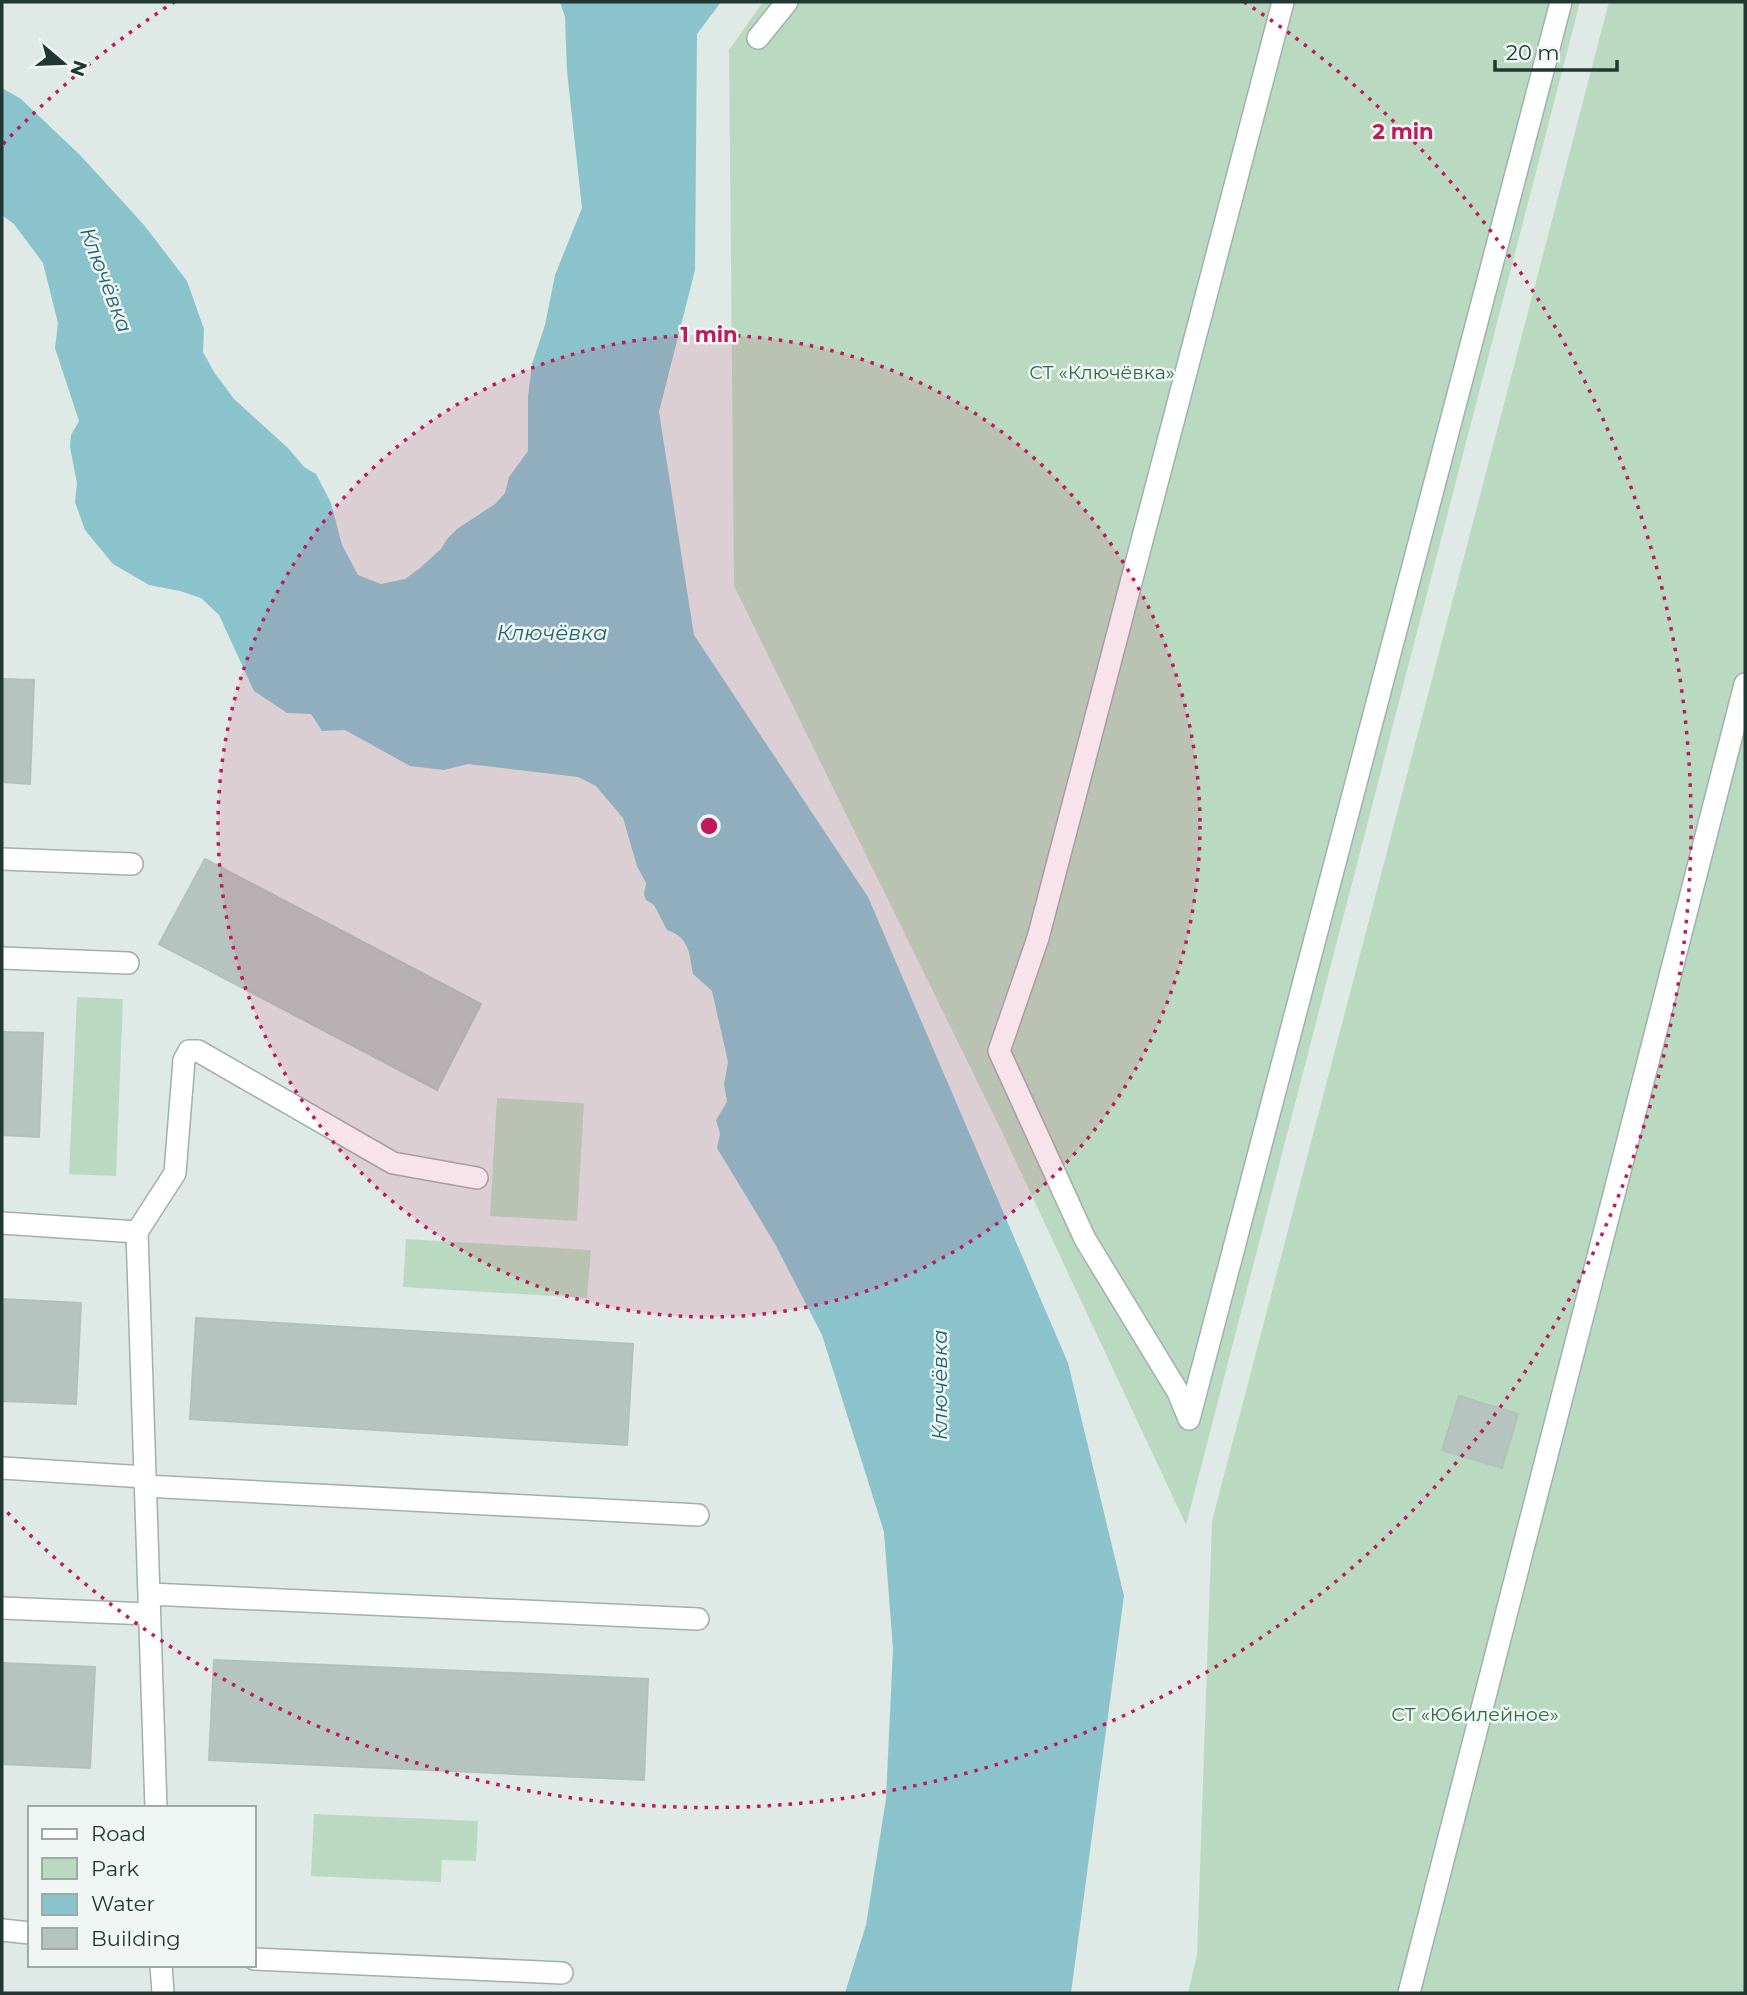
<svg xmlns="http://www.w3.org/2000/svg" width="1747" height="1995" viewBox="0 0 1747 1995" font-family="Montserrat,sans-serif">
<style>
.green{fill:#b9dac1}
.water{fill:#8ac3cc}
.building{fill:#b5c4be;stroke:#b2c2bb;stroke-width:2}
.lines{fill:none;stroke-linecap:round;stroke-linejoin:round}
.service-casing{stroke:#a2b0ac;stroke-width:24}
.minor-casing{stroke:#a2b0ac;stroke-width:24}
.service{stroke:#fff;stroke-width:21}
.minor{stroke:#fff;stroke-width:21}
.ring{fill:none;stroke:#c2185b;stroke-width:3.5;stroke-dasharray:3.5 7}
.labels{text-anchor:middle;stroke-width:5;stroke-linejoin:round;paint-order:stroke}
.park-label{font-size:19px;fill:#2e6c45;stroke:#eff6f3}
.water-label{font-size:21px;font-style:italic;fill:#206470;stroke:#eff6f3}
.centre{fill:#c2185b;stroke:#eff6f3;stroke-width:3.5}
.ring-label{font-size:21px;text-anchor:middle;font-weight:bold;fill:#c2185b;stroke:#eff6f3;stroke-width:5;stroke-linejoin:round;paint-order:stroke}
</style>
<rect width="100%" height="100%" fill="#dfe9e5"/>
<path class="green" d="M763 2H1580L1186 1525 1002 1132 734 586 729 50Z
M1609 2H1745V1993H1188L1197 1955 1212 1521Z
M77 997 123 999 116 1176 69 1174Z
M497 1098 584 1103 577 1221 490 1216Z
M406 1239 591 1250 587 1298 403 1287Z
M314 1814 478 1821 476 1861 442 1860 441 1882 311 1876Z"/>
<path class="water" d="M560 2H721L697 34 695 270 659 412 694 635 868 897 1068 1363 1124 1596 1071 1993H845L866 1925 886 1799 893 1649 884 1532 822 1335 775 1244 717 1148 720 1134 716 1120 727 1102 724 1084 728 1062 712 991 693 974C689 953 690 938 667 930L654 905 646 900 644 894 646 883 637 866 623 818 596 786 578 777 468 764 444 770 410 766 345 730 322 731 311 714 287 713 254 691 219 615 201 598 180 591 149 585 113 564 85 530 75 502 77 483 70 447 71 435 79 421 55 348 58 323 43 263 14 224 2 215V88L21 99 80 155 144 225 187 281 204 329 203 352 214 372 234 399 289 449 304 467 316 474 331 503 342 545 358 575 381 584 405 579 420 568 441 549 447 539 457 529 495 504 505 493 509 477 528 451V397L532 364 545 325 555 275 582 208 567 71 565 17Z"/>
<path class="building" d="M2 679 34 680 30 784 2 782Z
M205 859 481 1004 437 1090 159 944Z
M2 1032 43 1033 39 1137 2 1135Z
M2 1299 81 1303 76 1404 2 1401Z
M196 1318 633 1344 627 1445 190 1419Z
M1459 1396 1518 1414 1502 1468 1442 1450Z
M214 1660 648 1679 644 1780 209 1760Z
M2 1663 95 1667 90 1768 2 1764Z"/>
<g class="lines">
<defs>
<path id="service" d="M1283 2 1038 938 999 1051 1085 1239 1178 1392 1189 1419 1561 2
M758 38 787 2
M2 859 132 864
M2 958 128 963
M2 1468 145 1477
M145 1486 698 1515
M149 1594 698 1619
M2 1608 149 1614
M156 1808 137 1232 175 1173 184 1060 189 1051H198L393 1163 477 1178
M2 1930 30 1933
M254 1959 562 1973
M161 1965 163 1993
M1409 1993 1745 684"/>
<path id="minor" d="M2 1223 137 1232"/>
</defs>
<use href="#service" class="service-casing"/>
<use href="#minor" class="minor-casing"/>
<use href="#service" class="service"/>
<use href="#minor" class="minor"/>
</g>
<circle cx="709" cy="826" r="491" fill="#c2185b" fill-opacity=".12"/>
<g class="ring">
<circle cx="709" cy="826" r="491"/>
<path d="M3 144A982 982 0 0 1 174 2M1244 2A982 982 0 1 1 3 1508"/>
</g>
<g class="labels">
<g class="park-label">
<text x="1102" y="379">СТ «Ключёвка»</text>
<text x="1475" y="1721">СТ «Юбилейное»</text>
</g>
<g class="water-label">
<text transform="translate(106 280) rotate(69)" y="7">Ключёвка</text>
<text x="552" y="640">Ключёвка</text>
<text transform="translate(940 1385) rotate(-90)" y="7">Ключёвка</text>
</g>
</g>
<circle cx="709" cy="826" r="10" class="centre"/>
<g class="ring-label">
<text x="1403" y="139">2 min</text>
<text x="709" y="342">1 min</text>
</g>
<rect width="1747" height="1995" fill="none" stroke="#213832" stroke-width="7"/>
<rect x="28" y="1806" width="228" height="161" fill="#eff6f3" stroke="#9daaa6" stroke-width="2"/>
<rect x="42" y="1829" width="35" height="10" fill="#ffffff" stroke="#9daaa6" stroke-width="2"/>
<text x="91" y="1841" font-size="21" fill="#213832">Road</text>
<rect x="42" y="1858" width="35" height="21" fill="#b9dac1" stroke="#9daaa6" stroke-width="2"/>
<text x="91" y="1876" font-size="21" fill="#213832">Park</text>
<rect x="42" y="1894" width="35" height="21" fill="#8ac3cc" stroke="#9daaa6" stroke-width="2"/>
<text x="91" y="1911" font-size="21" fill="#213832">Water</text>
<rect x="42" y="1928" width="35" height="21" fill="#b5c4be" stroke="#9daaa6" stroke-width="2"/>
<text x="91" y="1946" font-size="21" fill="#213832">Building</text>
<g transform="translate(63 63) rotate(109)" stroke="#eff6f3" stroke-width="5" paint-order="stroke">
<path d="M0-5L12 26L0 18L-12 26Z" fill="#213832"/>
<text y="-10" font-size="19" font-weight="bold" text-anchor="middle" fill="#213832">N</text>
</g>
<path d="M1495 60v10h122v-10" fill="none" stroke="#213832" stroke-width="3.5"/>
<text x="1506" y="60" font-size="21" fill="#213832" stroke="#eff6f3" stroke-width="5" paint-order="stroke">20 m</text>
</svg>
